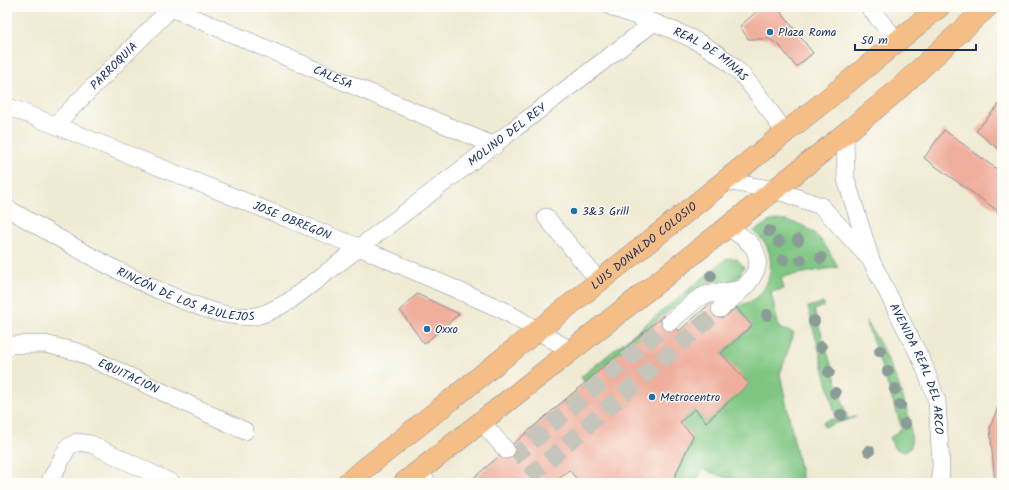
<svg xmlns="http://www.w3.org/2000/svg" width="1009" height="490" viewBox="0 0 1009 490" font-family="Kalam,sans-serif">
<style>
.green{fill:#7ec681;stroke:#4c7a70}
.building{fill:#f0ae9c}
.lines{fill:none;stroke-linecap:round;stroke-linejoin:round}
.minor-tunnel{stroke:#c5c5bb;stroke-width:17;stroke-dasharray:17 8;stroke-linecap:butt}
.minor-casing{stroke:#858c98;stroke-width:18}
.major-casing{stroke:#858c98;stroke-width:22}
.minor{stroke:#fff;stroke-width:17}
.major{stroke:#f6be87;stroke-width:21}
.tree{fill:#8b9c98}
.poi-dot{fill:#1f6fb2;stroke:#fdfcf7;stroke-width:1.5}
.labels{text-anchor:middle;stroke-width:3;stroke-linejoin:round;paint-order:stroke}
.poi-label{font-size:12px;fill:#1b2f5e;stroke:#fdfcf7;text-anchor:start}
.street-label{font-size:12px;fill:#1b2f5e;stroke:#fdfcf7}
</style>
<rect width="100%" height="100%" fill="#fdfcf7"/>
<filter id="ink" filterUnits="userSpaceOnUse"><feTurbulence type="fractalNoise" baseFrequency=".025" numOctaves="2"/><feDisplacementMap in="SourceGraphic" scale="8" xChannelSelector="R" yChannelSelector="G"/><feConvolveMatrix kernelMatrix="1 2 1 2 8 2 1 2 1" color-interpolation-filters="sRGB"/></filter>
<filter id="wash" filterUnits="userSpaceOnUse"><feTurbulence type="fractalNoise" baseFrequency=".012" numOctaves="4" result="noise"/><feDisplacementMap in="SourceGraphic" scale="16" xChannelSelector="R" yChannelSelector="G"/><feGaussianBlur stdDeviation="0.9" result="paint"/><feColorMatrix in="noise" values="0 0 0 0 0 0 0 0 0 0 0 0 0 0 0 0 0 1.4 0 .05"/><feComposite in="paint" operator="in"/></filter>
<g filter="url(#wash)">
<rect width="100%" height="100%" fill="#efead2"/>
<path class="green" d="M780 220C814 224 822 239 838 267L781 277 784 289 771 292 779 328 794 333 780 374 803 483H741L702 469 697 482 685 480 684 483H672L693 436 680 422 695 409 706 422 748 384 721 353 752 326 736 307C742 305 750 302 756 298 770 287 775 261 766 245 764 240 758 236 754 231L770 221Z
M731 258 737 259 744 267 736 281 709 283 700 288 664 315 585 383 581 377 726 259Z
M823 303 825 306 814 310 848 419 856 417 824 427 823 422 836 418 808 307Z
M866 321C886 350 915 412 911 447L904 452 894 448 890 438 902 428Z"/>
<g id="blocks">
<path class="building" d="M762 7H777L813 53 796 67 779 45 769 39H748L740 26Z
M1002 101V152L976 131Z
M944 130 1002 173V214L924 158Z
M417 294 459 314 424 344 400 310Z
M713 301 726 316 736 307 752 326 721 353 749 384 706 422 695 409 680 422 693 436 672 483H580L569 470 554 483H471L470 481 664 315 679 331Z
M1002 396V483H995L990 428Z"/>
</g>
</g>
<g filter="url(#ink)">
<use href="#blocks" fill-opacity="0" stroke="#858c98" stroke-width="1"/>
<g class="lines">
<path class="minor-tunnel" d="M513 458 670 322
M529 477 720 309"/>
<defs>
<g id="minor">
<path id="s1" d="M612 7C656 24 705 37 739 72 756 89 771 113 785 133"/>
<path d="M869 7 897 41"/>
<path id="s2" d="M171 8 495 146"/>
<path id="s3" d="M7 106 361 248 503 310 570 350"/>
<path id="s4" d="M56 124 172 7"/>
<path id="s5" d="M845 133 846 179 871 260 923 363 937 401 941 465 940 483"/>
<path d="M725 181 775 190 821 206 868 257"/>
<path id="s6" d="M7 208C63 241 119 274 179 299 202 308 229 319 255 316 266 315 279 306 288 302L653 23"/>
<path d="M546 217 599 281"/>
<path d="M720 309C736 295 770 272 753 247 746 238 736 233 728 227"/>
<path d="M670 322 696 300 705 295 742 289"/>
<path id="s7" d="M7 345 45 344 78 352 245 431"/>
<path d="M482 422 506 450"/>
<path d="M418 471 428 483"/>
<path d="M49 483 68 447 77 442 91 444 172 483"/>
</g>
<g id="major">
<path id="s8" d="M347 483 836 92 939 7"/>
<path d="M404 483 826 149 892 95 987 7"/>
</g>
</defs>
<use href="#minor" class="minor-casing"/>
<use href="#major" class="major-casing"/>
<use href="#minor" class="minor"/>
<use href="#major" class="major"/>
</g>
<g class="tree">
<circle cx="769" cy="231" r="6"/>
<circle cx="798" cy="240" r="6"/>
<circle cx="779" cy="242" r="6"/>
<circle cx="821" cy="258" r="6"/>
<circle cx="783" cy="260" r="6"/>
<circle cx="801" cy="260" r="6"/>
<circle cx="711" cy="276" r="6"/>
<circle cx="767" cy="315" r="6"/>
<circle cx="814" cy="321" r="6"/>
<circle cx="821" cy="347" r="6"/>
<circle cx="880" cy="351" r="6"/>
<circle cx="888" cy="371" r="6"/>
<circle cx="829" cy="372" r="6"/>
<circle cx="895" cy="389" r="6"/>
<circle cx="835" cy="393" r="6"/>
<circle cx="900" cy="405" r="6"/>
<circle cx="841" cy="415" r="6"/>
<circle cx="905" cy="424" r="6"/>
<circle cx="869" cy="451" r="6"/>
</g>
</g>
<g class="poi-dot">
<circle cx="770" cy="32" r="4"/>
<circle cx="574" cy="211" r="4"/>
<circle cx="427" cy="329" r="4"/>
<circle cx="652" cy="397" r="4"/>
</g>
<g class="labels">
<g class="poi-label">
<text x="778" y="36">Plaza Roma</text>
<text x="582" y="215">3&amp;3 Grill</text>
<text x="435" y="333">Oxxo</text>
<text x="660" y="401">Metrocentro</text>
</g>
<g class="street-label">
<text dy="4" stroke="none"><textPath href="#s1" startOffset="110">REAL DE MINAS</textPath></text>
<text dy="4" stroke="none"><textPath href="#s4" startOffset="82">PARROQUIA</textPath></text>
<text dy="4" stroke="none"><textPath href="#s2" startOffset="176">CALESA</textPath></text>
<text dy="4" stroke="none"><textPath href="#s6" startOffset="585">MOLINO DEL REY</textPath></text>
<text dy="4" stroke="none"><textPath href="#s3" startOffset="307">JOSE OBREGON</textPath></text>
<text dy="4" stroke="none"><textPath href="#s8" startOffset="380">LUIS DONALDO COLOSIO</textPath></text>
<text dy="4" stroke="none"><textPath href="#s6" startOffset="200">RINCÓN DE LOS AZULEJOS</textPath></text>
<text dy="4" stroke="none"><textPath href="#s5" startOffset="250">AVENIDA REAL DEL ARCO</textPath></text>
<text dy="4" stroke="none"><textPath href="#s7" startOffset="128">EQUITACION</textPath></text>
</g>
</g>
<rect width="1009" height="490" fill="none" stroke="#fdfcf7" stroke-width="24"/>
<path d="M855 44v6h121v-6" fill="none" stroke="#1b2f5e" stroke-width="2"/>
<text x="861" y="44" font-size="12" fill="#1b2f5e" stroke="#fdfcf7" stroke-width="3" paint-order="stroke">50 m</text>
</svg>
